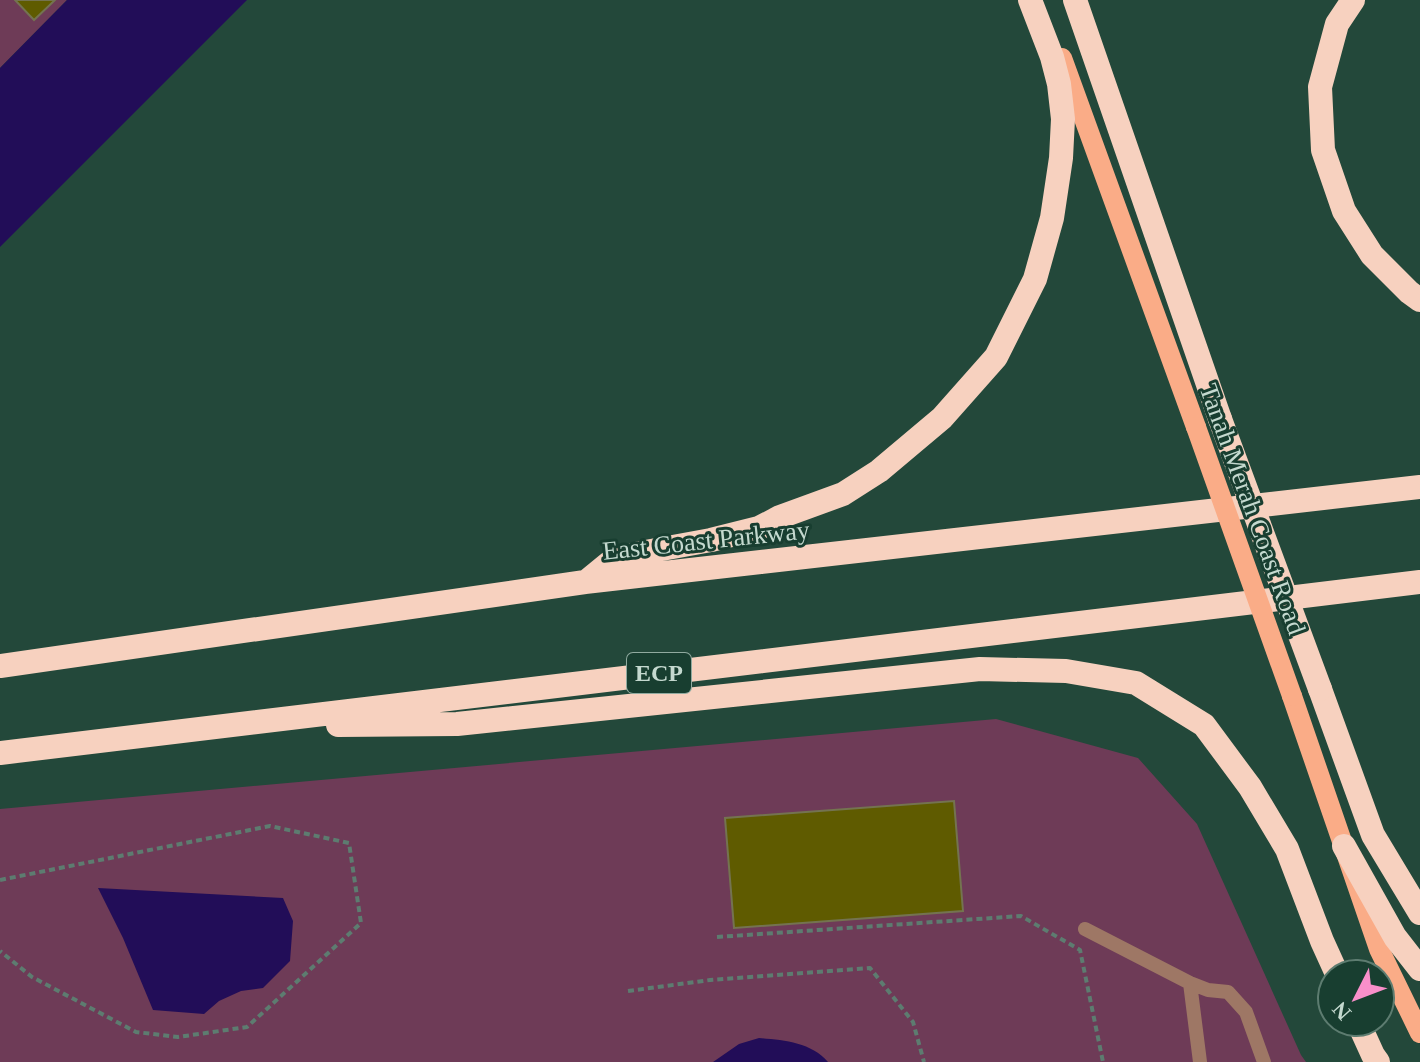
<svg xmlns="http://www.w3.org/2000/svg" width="1420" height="1062" viewBox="0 0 1420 1062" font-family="'Times New Roman',serif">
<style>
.green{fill:#6e3b57}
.water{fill:#220d58}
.building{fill:#5f5b00;stroke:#747350;stroke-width:2}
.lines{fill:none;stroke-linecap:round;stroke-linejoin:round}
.path{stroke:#5d7c70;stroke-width:4;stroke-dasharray:6 4;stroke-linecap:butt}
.lane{stroke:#9e7765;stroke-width:14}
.primary{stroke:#faac87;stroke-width:20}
.highway{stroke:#f7d1bf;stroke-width:24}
.primary-bridge{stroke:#faac87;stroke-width:20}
.highway-bridge{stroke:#f7d1bf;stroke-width:24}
.labels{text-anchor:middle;stroke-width:6;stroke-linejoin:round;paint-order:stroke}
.shield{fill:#183e30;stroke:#90aa9f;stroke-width:2}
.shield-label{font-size:24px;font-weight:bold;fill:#c4d9cf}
.street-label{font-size:26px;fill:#c4d9cf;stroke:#183e30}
</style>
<rect width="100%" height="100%" fill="#23483a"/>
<path class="green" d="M0 0H67L0 68Z
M996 719 1138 758 1197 824 1301 1055 1306 1062H0V809Z"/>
<path class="water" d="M67 0H247L0 247V68Z
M98 888 283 898 293 921 290 961 263 988 241 991 219 1001 204 1014 153 1010 123 938Z
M759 1038C783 1040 811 1042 828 1062H713L739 1044Z"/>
<path class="building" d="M15 0H55L34 20Z
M954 801 963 911 734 928 725 818Z"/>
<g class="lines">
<path class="path" d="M0 880 270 826 349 843 361 923 247 1027 178 1037 136 1032 32 977 0 951
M717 937 1021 916 1080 950 1103 1062
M628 991 710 980 870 968 913 1022 924 1062"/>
<path class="lane" d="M1085 929 1190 983 1208 990 1228 992 1246 1012 1264 1062
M1190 983 1200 1062"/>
<path class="primary" d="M1062 58 1196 427
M1292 696 1379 949 1420 1033"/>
<path class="highway" d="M1075 0 1220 419
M1353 0 1337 24 1320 87 1323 150 1344 211 1372 255 1409 292 1420 300
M587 581 609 563 640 553 711 540 759 528 780 517 843 494 879 471 942 418 996 357 1035 279 1052 218 1061 158 1063 119 1059 84 1052 57 1030 0
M0 666 585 582 1420 487
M1320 689 1373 835 1420 913
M338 725 457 724 980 669 1066 671 1136 683 1204 725 1250 787 1287 849 1322 941 1337 974
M0 753 1420 582
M1344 846 1395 937 1420 969
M1358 1022 1373 1055 1378 1062"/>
<path class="primary-bridge" d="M1196 427 1292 696"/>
<path class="highway-bridge" d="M1220 419 1320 689"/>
</g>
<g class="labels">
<rect class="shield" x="627" y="653" width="64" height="40" rx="6"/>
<g class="shield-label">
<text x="659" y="681">ECP</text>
</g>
<g class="street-label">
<text transform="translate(1253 509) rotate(70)" y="9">Tanah Merah Coast Road</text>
<text transform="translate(706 540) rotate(-6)" y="9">East Coast Parkway</text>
</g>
</g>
<g transform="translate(1356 998) rotate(228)"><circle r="38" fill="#183e30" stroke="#5d7c70" stroke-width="2"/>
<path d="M0-6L14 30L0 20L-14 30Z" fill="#f98fca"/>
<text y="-12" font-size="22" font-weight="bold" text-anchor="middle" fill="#c4d9cf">N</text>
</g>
</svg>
